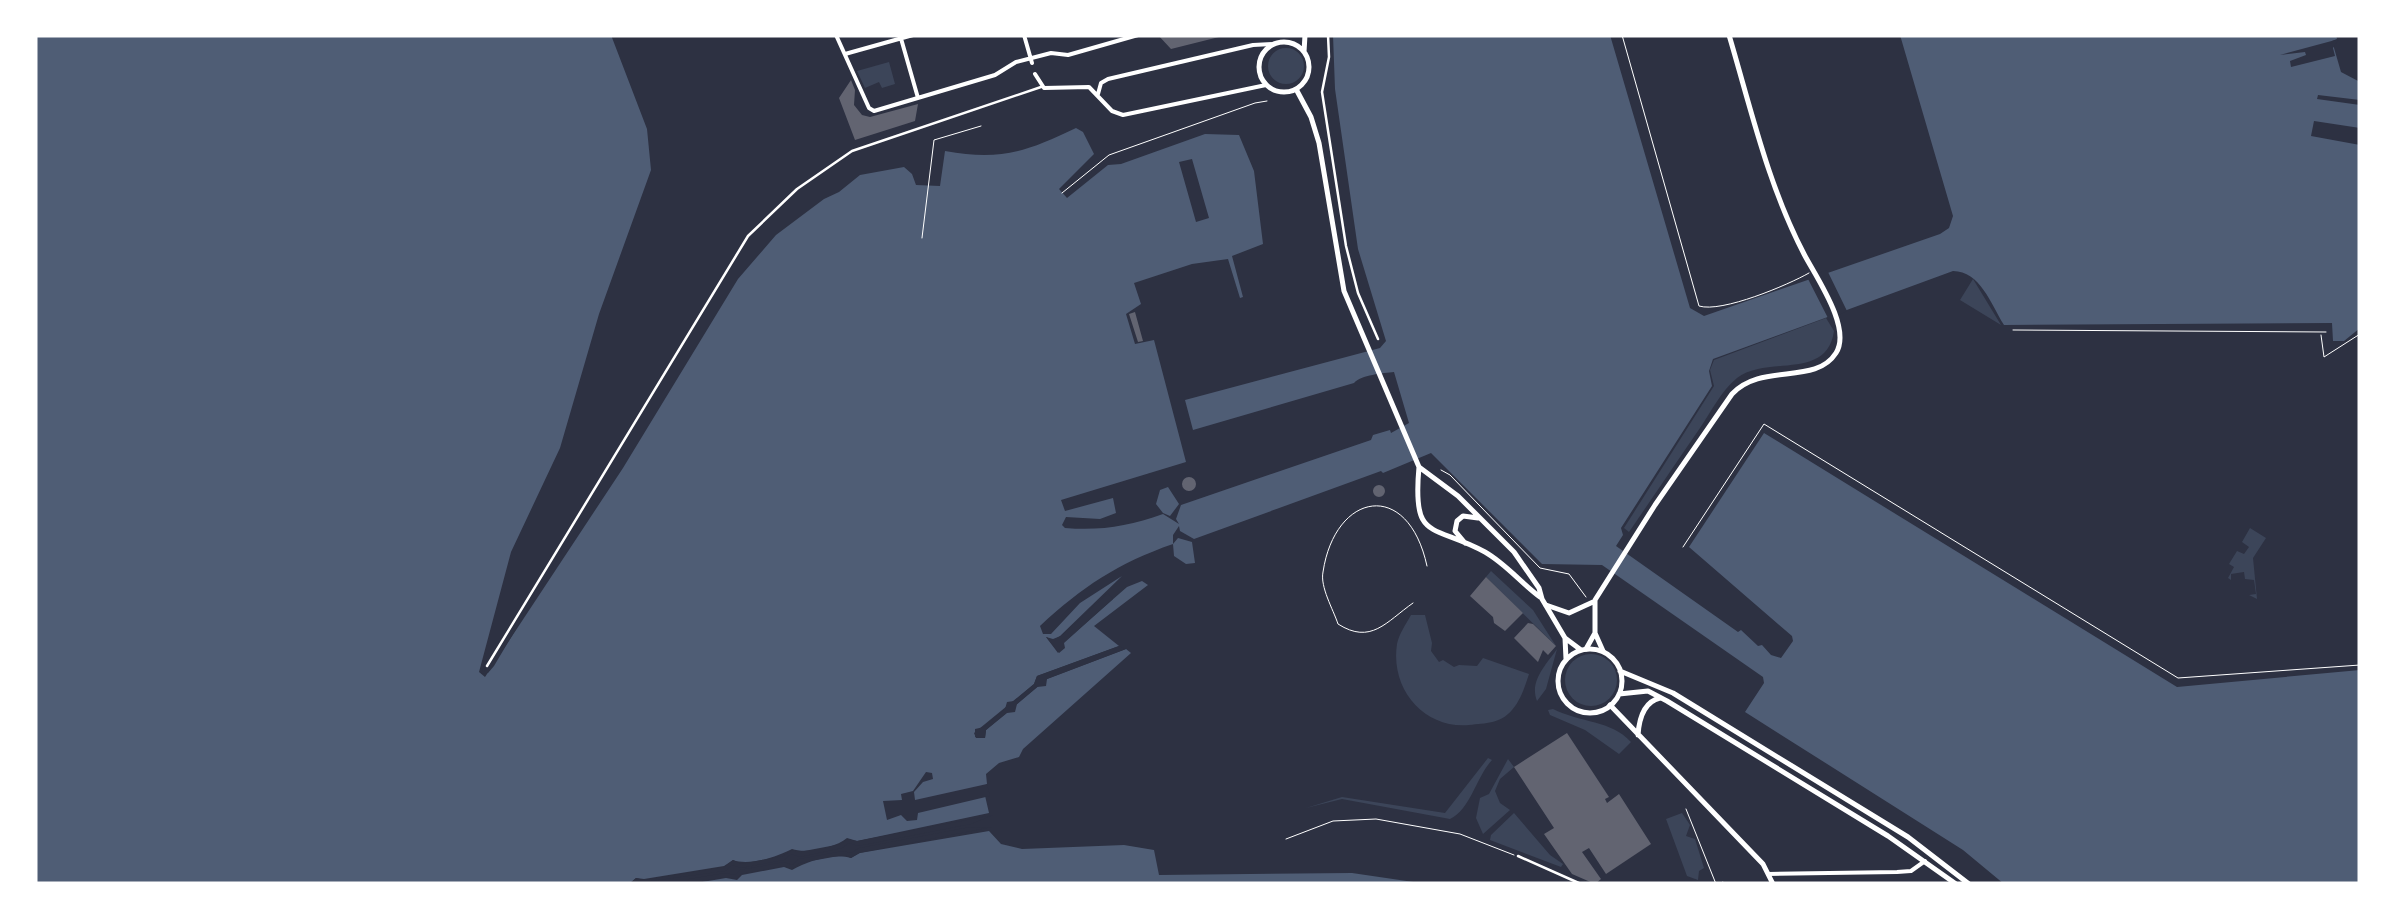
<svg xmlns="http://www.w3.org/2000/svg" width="2395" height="919" viewBox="0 0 2395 919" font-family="'Varela Round',sans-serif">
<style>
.green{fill:#3c4559}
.water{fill:#4f5d75}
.pier{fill:#2d3142}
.building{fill:#626471}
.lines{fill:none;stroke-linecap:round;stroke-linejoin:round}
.path{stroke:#fff;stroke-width:1}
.service{stroke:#fff;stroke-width:1}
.pedestrian{stroke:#fff;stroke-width:2.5}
.minor{stroke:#fff;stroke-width:4}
.tertiary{stroke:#fff;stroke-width:5}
.secondary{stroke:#fff;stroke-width:5}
</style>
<rect width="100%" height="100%" fill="#2d3142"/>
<path class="green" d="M1268 66a18 18 0 1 1 36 0a18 18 0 1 1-36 0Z
M889 62 895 84 882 88 879 82 865 88 857 71Z
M1973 279 2001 325 1960 300Z
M1826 318 1834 331C1827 381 1767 355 1737 378 1721 391 1711 412 1700 428 1676 463 1653 497 1629 532L1624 528 1714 386 1710 370 1714 360Z
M2250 528 2266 538 2253 558 2257 599 2249 595 2256 594 2254 580 2245 579 2244 572 2231 574V580L2228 578 2234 567 2229 564 2237 551 2244 554 2249 547 2242 542Z
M1491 571 1533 610 1556 646 1486 577Z
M1411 615H1425L1432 643 1431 651 1439 662 1443 660 1454 667 1459 665 1477 666 1483 658 1529 674C1525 686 1521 700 1512 710 1500 724 1486 723 1469 725 1425 729 1390 690 1397 644 1399 634 1406 624 1411 615Z
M1557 649 1546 689 1537 701C1529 681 1546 665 1557 649Z
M1565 680a26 26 0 1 1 52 0a26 26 0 1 1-52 0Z
M1553 709C1581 723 1611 720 1631 742L1619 754 1585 730 1550 715 1548 710Z
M1488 758 1492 760C1476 777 1471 809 1450 819L1342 799 1306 808 1342 797 1445 813Z
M1508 759 1514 767 1500 779 1495 791 1500 803 1510 810 1483 834 1476 818 1480 798 1489 794Z
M1514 813 1550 855 1563 864 1561 867 1490 840 1491 835Z
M1682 813 1690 825 1686 836 1695 839 1704 868 1699 871 1698 880 1687 876 1666 819Z"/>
<path class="water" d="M35 35H611L647 129 651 170 599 314 560 448 511 552 479 672 485 677 623 468 738 279 776 235 824 199 839 192 860 175 904 167 912 174 916 185 940 186 945 151C1000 161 1026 152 1076 128L1083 132 1094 154 1059 189 1067 198 1108 165 1121 164 1205 134 1239 135 1254 171 1263 244 1232 256 1243 297 1240 298 1228 259 1192 264 1134 283 1141 304 1126 314 1135 344 1154 340 1186 462 1061 500 1065 511 1113 498 1116 513 1100 519 1066 517 1062 525 1065 528C1101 531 1129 526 1163 514L1179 524 1176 519 1181 505 1371 440 1373 435 1390 430 1391 433 1409 423 1394 372C1383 373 1361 375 1354 383L1193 430 1185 400 1380 348 1386 341 1358 249 1335 89 1333 35H1610L1690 308 1704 316 1940 234 1949 228 1953 216 1900 35H2336L2337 39 2332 41 2341 72 2360 82V100L2318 95 2317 99 2360 105V128L2314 121 2311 136 2360 145V328L2344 341H2333L2332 323 2004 325C1991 304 1980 271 1953 271L1713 359 1709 371 1712 386 1621 528 1623 535 1616 546 1738 632 1741 630 1758 646 1762 645 1771 655 1781 658 1793 641 1792 636 1689 547 1764 433 2177 687 2360 670V884H2004L1963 850 1745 712 1764 683 1763 677 1602 565 1542 564 1431 453 1383 473 1381 471 1194 539 1180 531 1179 526 1173 535V544L1178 538 1192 542 1195 563 1186 564 1174 556 1173 544C1118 563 1082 587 1040 626L1043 634H1051L1080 603 1122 576 1060 636 1053 640 1046 637 1058 653 1063 643 1127 587 1142 581 1148 585 1094 626 1119 646 1037 676 1034 684 974 733 976 738H985L986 730 1047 679 1126 649 1131 653 1023 749 1019 757 999 763 986 774 987 784 983 787 989 813 857 841 847 838C835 848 806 854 792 849 777 857 749 866 733 860L724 866 644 879 636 878 629 884H35Z
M1168 487 1179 504 1170 516 1163 513 1156 504 1160 490Z
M989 831 1001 844 1022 849 1124 845 1154 850 1159 875 1352 873 1427 884H690L726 878 737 880 742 875 784 867 792 870C807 861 833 853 851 858L860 853Z"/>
<path class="pier" d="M2339 39 2333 48 2335 56 2291 67 2290 61 2306 55 2305 52 2280 55Z
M1192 159 1209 218 1196 222 1179 162Z
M1827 270 1847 311 1829 320 1807 277Z
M570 538 494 666 488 673 481 674 487 659 484 672Z
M1108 593 1113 599 1064 643 1065 648 1059 653 1046 637 1053 639 1061 636Z
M1119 646 1126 649 1047 679 1046 686 1037 687 1017 704 1015 712 1007 713 986 730 985 738 975 737V729L984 727 1005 709 1007 702 1014 701 1034 684 1037 676Z
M926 772 932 773 933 779 923 782 914 792 915 800 987 784 990 796 918 813 917 820 907 821 901 815 887 820 883 801 902 800 901 794 913 791Z
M993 815 971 824 858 846 849 843 842 848 800 857 791 854 784 860 741 868 732 865 725 871 629 884 636 878 644 880 724 867 733 860 741 864 783 856 792 850 799 852 841 844 847 839 857 841Z
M992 827 859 853 851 858 844 855 800 863 792 869 784 866 741 874 737 879 726 877 685 884 689 879 725 873 735 875 740 870 784 862 792 865 799 859 843 851 851 853 859 848 965 828Z"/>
<path class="building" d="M1158 35H1222L1223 36 1171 49Z
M851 80 855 90 854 105 862 115 870 117 918 104 915 121 855 140 839 98Z
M1135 312 1143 341 1138 342 1129 314Z
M1182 484a7 7 0 1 1 14 0a7 7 0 1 1-14 0Z
M1373 491a6 6 0 1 1 12 0a6 6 0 1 1-12 0Z
M1486 577 1523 613 1505 631 1494 623 1493 617 1470 596Z
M1528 623 1533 624 1556 646 1548 655 1543 650 1538 662 1514 638Z
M1567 733 1609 797 1605 799 1607 803 1619 794 1651 844 1606 874 1589 848 1582 852 1601 879 1595 884 1572 874 1544 834 1554 828 1514 767Z"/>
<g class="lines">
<path class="path" d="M1441 470 1450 475 1540 568 1569 574 1586 597
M1686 809 1716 884"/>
<path class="service" d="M1622 35 1699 306C1722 313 1788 285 1809 273
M1062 193 1109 155 1255 103 1267 101
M922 238 934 140 981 126
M2013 330 2326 332
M2321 335 2324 357 2360 334
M1683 547 1764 424 2178 678 2360 665
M1413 603C1386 622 1371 645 1338 624 1333 609 1320 587 1323 572 1335 492 1408 478 1427 566
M1286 839 1333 821 1376 819 1460 834 1514 855
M1723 882 1724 884"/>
<path class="pedestrian" d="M1328 35 1329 57 1322 92 1346 246 1358 293 1378 339
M487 666 748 236 797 189 852 151 1041 87
M1518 856 1581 884"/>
<path class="minor" d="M836 35 869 108 874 111 995 75 1016 62 1051 53 1068 55 1138 35
M900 35 918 98
M1024 35 1032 63
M845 54 913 35
M1035 74 1044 88 1089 87 1112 111 1123 115 1266 85
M1098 94 1101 83 1108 79 1253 45 1274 44
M1768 874 1897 872 1911 871 1925 861"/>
<path class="tertiary" d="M1546 605 1569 613 1593 602
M1586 649 1595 633
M1603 651 1595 633V600L1655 505 1732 394C1762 362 1815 386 1836 353 1852 328 1816 277 1804 254 1768 185 1751 109 1729 35
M1610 705 1763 864 1773 884
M1638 735C1639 720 1643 702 1660 698"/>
<path class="secondary" d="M1259 67a25 25 0 1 1 50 0a25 25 0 1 1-50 0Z
M1304 52 1305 35
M1296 89 1311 117 1319 143 1344 291 1419 467 1458 496 1514 552 1539 588 1542 599 1565 638 1581 650
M1419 467C1412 543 1432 523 1485 552 1506 564 1521 583 1540 597
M1465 543 1455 531 1457 521 1463 516 1478 518
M1565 638 1566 659
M1558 681a32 32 0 1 1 64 0a32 32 0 1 1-64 0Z
M1620 671 1673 693 1908 837 1969 884
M1619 694 1648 691 1667 701 1888 836 1956 884"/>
</g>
<rect width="2395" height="919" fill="none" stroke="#ffffff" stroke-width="75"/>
</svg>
